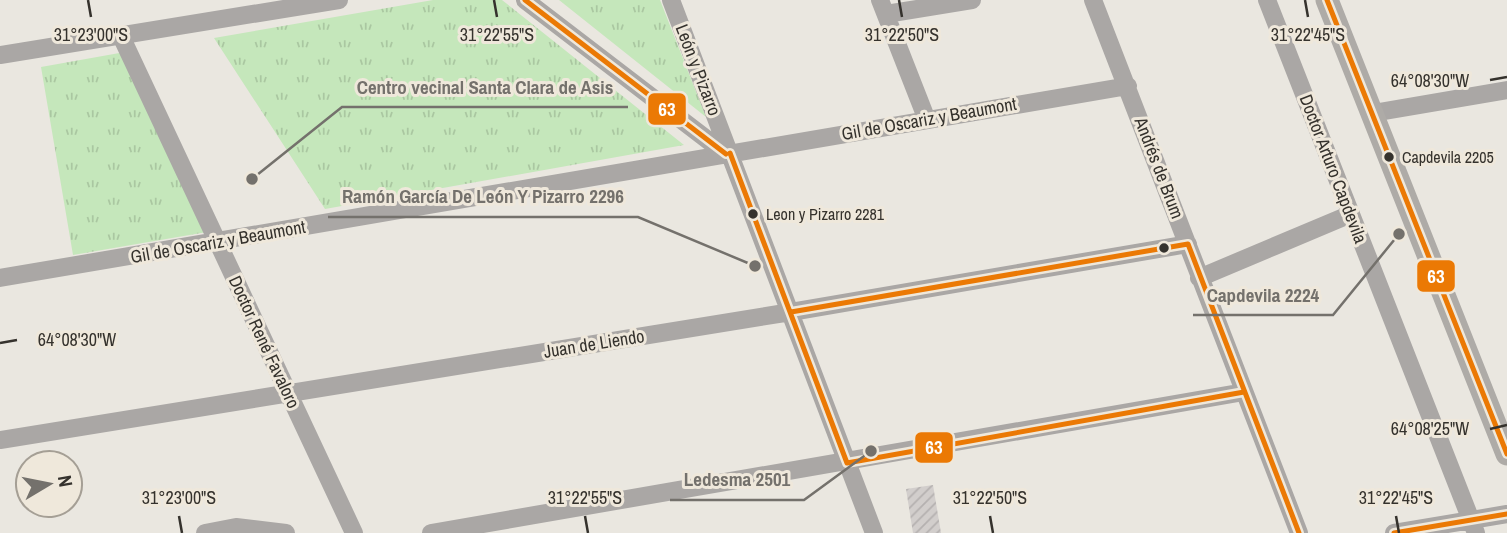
<svg xmlns="http://www.w3.org/2000/svg" width="1507" height="533" viewBox="0 0 1507 533" font-family="'Archivo Narrow',sans-serif">
<style>
.park{fill:url(#park-tufts)}
.building{fill:url(#building-hatch)}
.lines{fill:none;stroke-linecap:round;stroke-linejoin:round}
.minor{stroke:#aaa7a5;stroke-width:18}
.major{stroke:#aeaba7;stroke-width:23}
.bus-1-casing{stroke:#efe8db;stroke-width:10}
.bus-1{stroke:#eb7904;stroke-width:5}
.ticks{fill:none;stroke:#35322d;stroke-width:2.5}
.bus-dot{fill:#35322d;stroke:#efe8db;stroke-width:2.5}
.labels{text-anchor:middle;stroke-width:6;stroke-linejoin:round;paint-order:stroke}
.bus-label{font-size:16px;fill:#35322d;stroke:#efe8db;text-anchor:start}
.street-label{font-size:18px;fill:#35322d;stroke:#efe8db}
.ticks-label{font-size:18px;text-anchor:middle;fill:#35322d;stroke:#efe8db;stroke-width:6;stroke-linejoin:round;paint-order:stroke}
.leader{fill:none;stroke:#74716c;stroke-width:2.5}
.callout-dot{fill:#74716c;stroke:#efe8db;stroke-width:2.5}
.callout-label{font-size:19px;text-anchor:middle;font-weight:bold;fill:#74716c;stroke:#efe8db;stroke-width:6;stroke-linejoin:round;paint-order:stroke}
.line-badge{stroke:#efe8db;stroke-width:2.5}
.badge-label{font-size:19px;text-anchor:middle;font-weight:bold;fill:#fff}
</style>
<defs>
<pattern id="park-tufts" width="24" height="20" patternUnits="userSpaceOnUse" patternTransform="scale(1.75)"><rect width="24" height="20" fill="#c5e7bb"/><path d="M3 7l-1-3M5 7V3M7 7l1-3M15 17l-1-3M17 17v-4M19 17l1-3" fill="none" stroke="#aac7a1"/></pattern>
<pattern id="building-hatch" width="6" height="6" patternUnits="userSpaceOnUse" patternTransform="scale(1.75)"><rect width="6" height="6" fill="#d2cecc"/><path d="M-1 1l2-2M0 6l6-6M5 7l2-2" fill="none" stroke="#b5b1b0"/></pattern>
</defs>
<rect width="100%" height="100%" fill="#eae7e0"/>
<path class="park" d="M433 0H502L684 145 325 209 214 38Z
M559 0H660L706 117Z
M125 52 207 232 73 255 41 67Z"/>
<path class="building" d="M933 485 941 533H913L906 489Z"/>
<g class="lines">
<path class="minor" d="M525 0 726 154
M671 0 874 533
M880 0 927 120
M1093 0 1299 533
M1267 0 1476 533
M886 14 972 0
M121 36 354 533
M0 55 339 0
M1373 113 1507 90
M0 278 1128 86
M1199 278 1351 214
M0 440 791 312 1188 244
M205 533 236 527 286 533
M431 533 1244 392
M1394 533 1507 514"/>
<path class="major" d="M1327 0 1507 454"/>
<defs>
<path id="bus-1" d="M525 0 726 154
M1327 0 1507 454
M730 153 847 463 1244 392
M791 312 1188 244 1299 533
M1394 533 1507 514"/>
</defs>
<use href="#bus-1" class="bus-1-casing"/>
<use href="#bus-1" class="bus-1"/>
</g>
<path class="ticks" d="M88 0 91 17M494 0 497 17M899 0 902 17M1305 0 1308 17M1490 80 1507 77M0 343 17 340M1490 429 1507 425M179 516 182 533M585 516 588 533M990 516 993 533M1396 516 1399 533"/>
<g class="bus-dot">
<circle cx="1389" cy="157" r="6"/>
<circle cx="753" cy="214" r="6"/>
<circle cx="1164" cy="248" r="6"/>
</g>
<g class="labels">
<g class="bus-label">
<text x="1402" y="163">Capdevila 2205</text>
<text x="766" y="220">Leon y Pizarro 2281</text>
</g>
<g class="street-label">
<text transform="translate(698 70) rotate(69)" y="6">León y Pizarro</text>
<text transform="translate(929 119) rotate(-10)" y="6">Gil de Oscariz y Beaumont</text>
<text transform="translate(1159 168) rotate(69)" y="6">Andrés de Brum</text>
<text transform="translate(1333 169) rotate(69)" y="6">Doctor Arturo Capdevila</text>
<text transform="translate(218 242) rotate(-10)" y="6">Gil de Oscariz y Beaumont</text>
<text transform="translate(264 342) rotate(65)" y="6">Doctor René Favaloro</text>
<text transform="translate(594 344) rotate(-9)" y="6">Juan de Liendo</text>
</g>
</g>
<g class="ticks-label">
<text x="91" y="41">31°23'00"S</text>
<text x="497" y="41">31°22'55"S</text>
<text x="902" y="41">31°22'50"S</text>
<text x="1308" y="41">31°22'45"S</text>
<text x="1430" y="87">64°08'30"W</text>
<text x="77" y="346">64°08'30"W</text>
<text x="1430" y="435">64°08'25"W</text>
<text x="179" y="504">31°23'00"S</text>
<text x="585" y="504">31°22'55"S</text>
<text x="990" y="504">31°22'50"S</text>
<text x="1396" y="504">31°22'45"S</text>
</g>
<path class="leader" d="M252 179L342 107H628M755 266L638 217H328M1399 234L1333 315H1193M871 451L804 500H670"/>
<g class="callout-dot">
<circle cx="252" cy="179" r="7"/>
<circle cx="755" cy="266" r="7"/>
<circle cx="1399" cy="234" r="7"/>
<circle cx="871" cy="451" r="7"/>
</g>
<g class="callout-label">
<text x="485" y="94">Centro vecinal Santa Clara de Asis</text>
<text x="483" y="203">Ramón García De León Y Pizarro 2296</text>
<text x="1263" y="302">Capdevila 2224</text>
<text x="737" y="486">Ledesma 2501</text>
</g>
<g class="line-badge">
<rect x="647" y="92" width="40" height="34" rx="7" fill="#eb7904"/>
<rect x="1416" y="259" width="40" height="34" rx="7" fill="#eb7904"/>
<rect x="914" y="431" width="40" height="33" rx="7" fill="#eb7904"/>
</g>
<g class="badge-label">
<text x="667" y="116">63</text>
<text x="1436" y="283">63</text>
<text x="934" y="454">63</text>
</g>
<g transform="translate(49 484) rotate(80)"><circle r="33" fill="#efe8db" stroke="#a59f95" stroke-width="2"/>
<path d="M0-5L12 26L0 18L-12 26Z" fill="#74716c"/>
<text y="-10" font-size="19" font-weight="bold" text-anchor="middle" fill="#35322d">N</text>
</g>
</svg>
